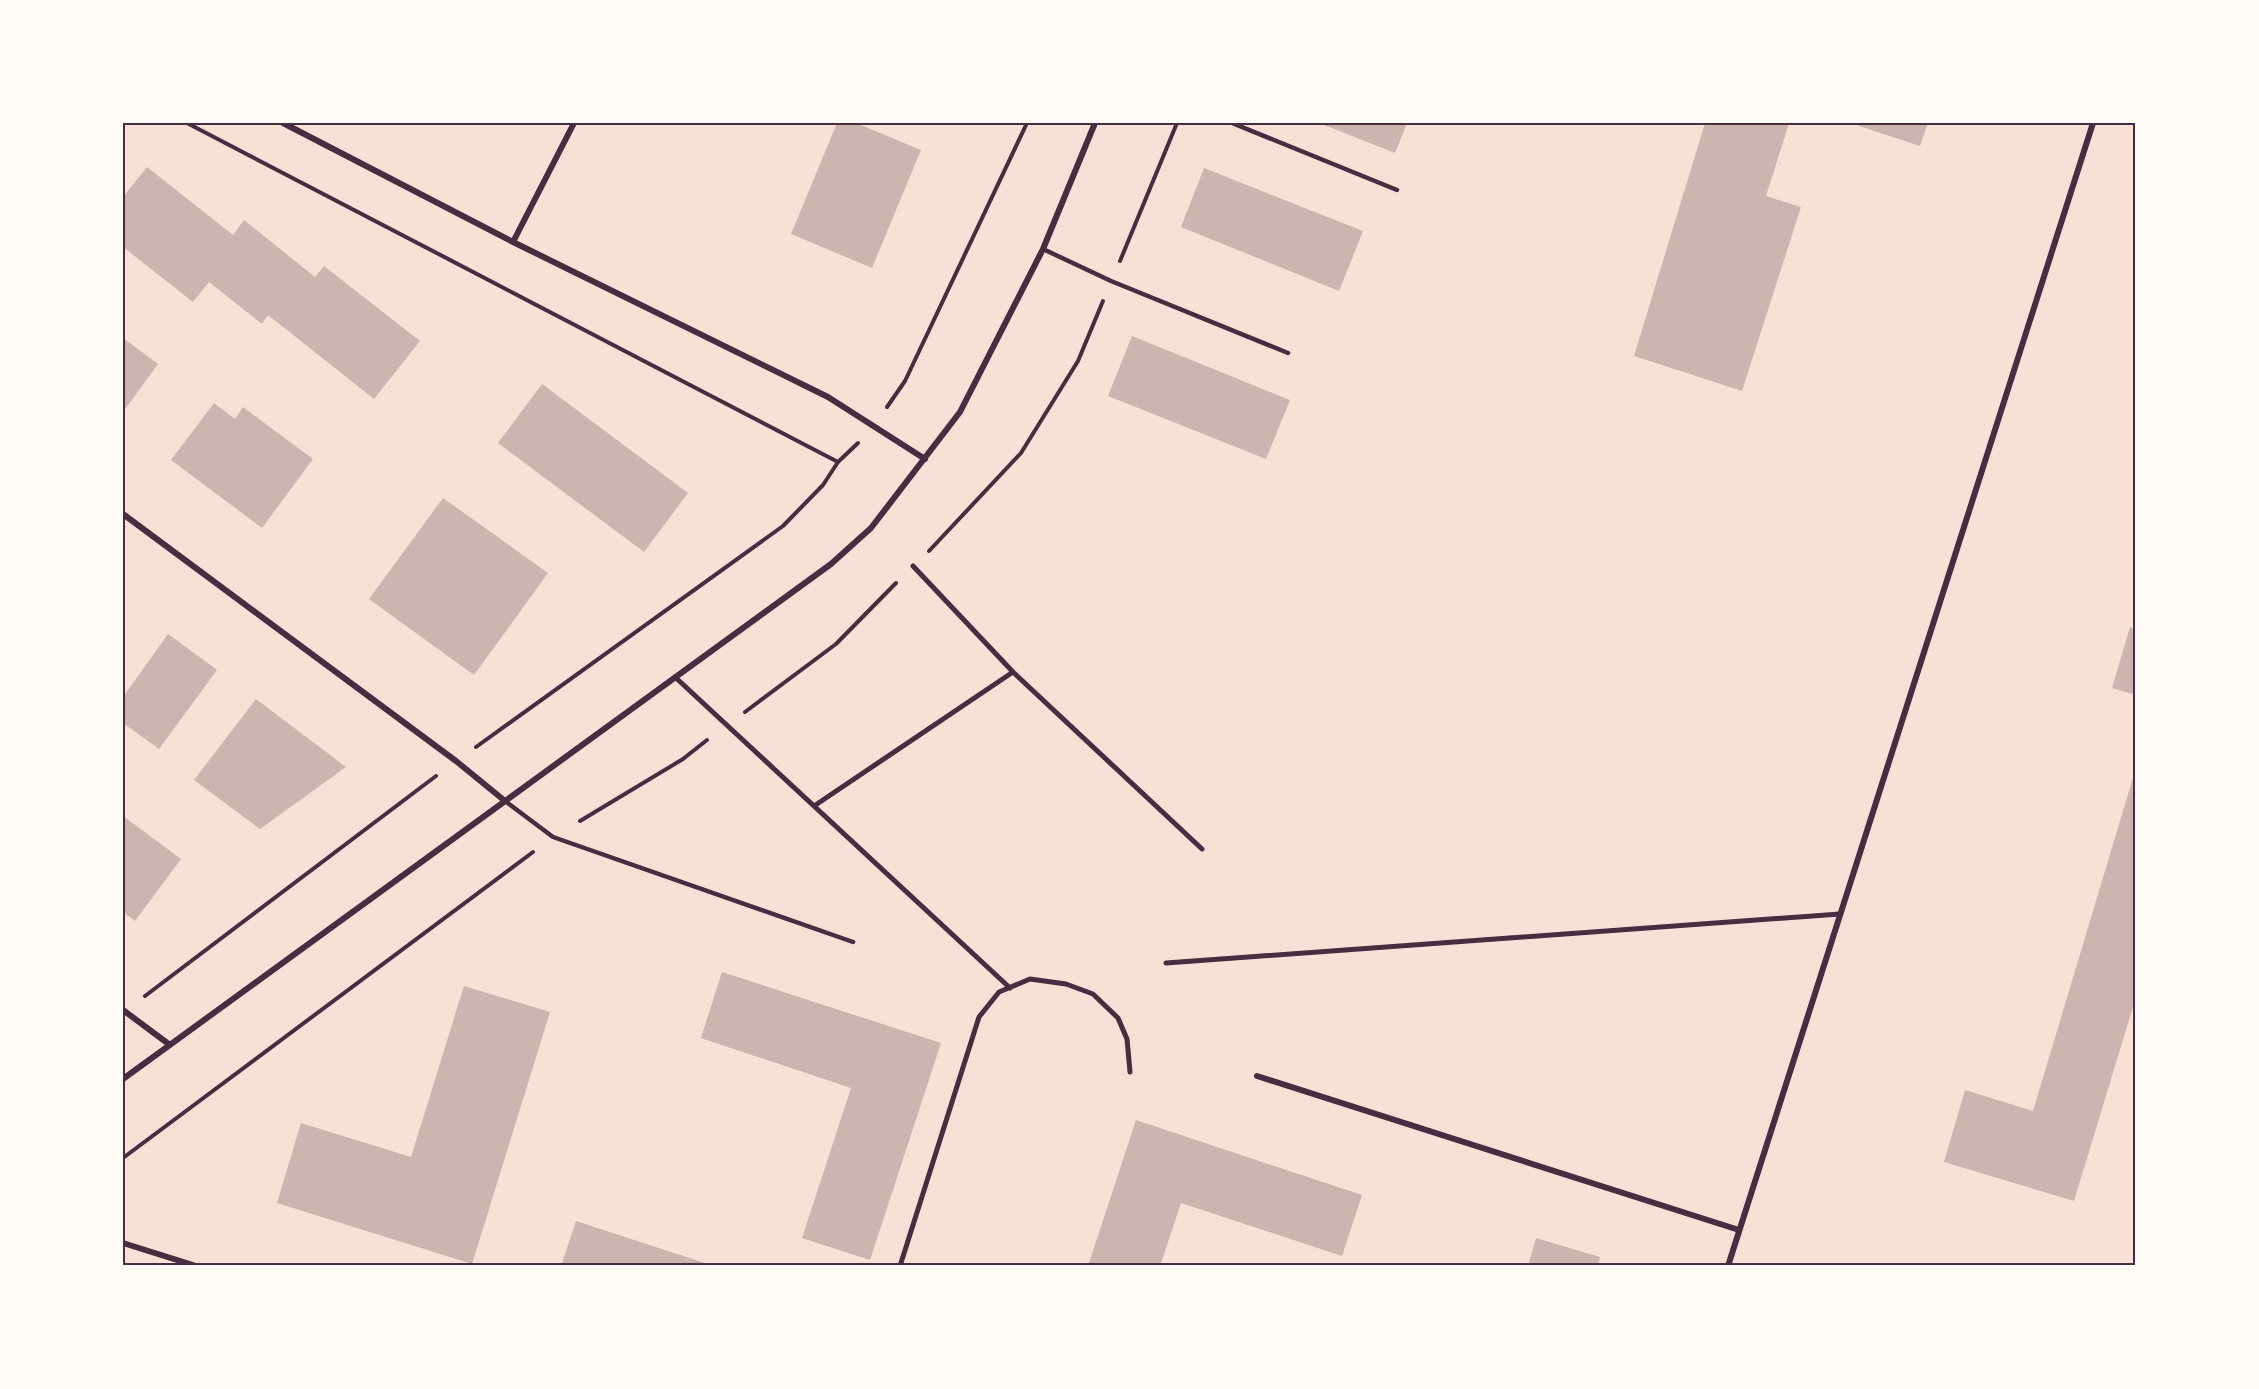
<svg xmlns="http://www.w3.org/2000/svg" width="2259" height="1389" viewBox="0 0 2259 1389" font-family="Karla,sans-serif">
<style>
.building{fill:#ccb4b1}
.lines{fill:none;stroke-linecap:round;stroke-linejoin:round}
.path{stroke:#4a2c40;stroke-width:4}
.service{stroke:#4a2c40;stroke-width:4.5}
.pedestrian{stroke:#4a2c40;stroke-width:5}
.minor{stroke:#4a2c40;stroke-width:6}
.neatline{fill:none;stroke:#4a2c40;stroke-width:2}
</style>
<rect width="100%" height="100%" fill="#f7e1d7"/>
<path class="building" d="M837 123H856L921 150 872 268 791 234Z
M1319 123H1407L1395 153Z
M1705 123H1789L1766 196 1801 207 1742 391 1634 356Z
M1850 123H1928L1920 146Z
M147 167 233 235 244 220 315 277 324 266 420 341 374 399 268 315 262 324 209 282 193 302 123 247V197Z
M1204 168 1363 231 1339 291 1181 227Z
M1132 336 1290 400 1266 459 1108 396Z
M123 338 158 364 123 412Z
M542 384 688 493 644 552 498 443Z
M214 403 235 419 243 407 313 459 262 528 171 460Z
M443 498 548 573 474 675 369 599Z
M2130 627 2136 629V695L2112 688Z
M168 634 217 670 159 749 123 723V697Z
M256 699 346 767 260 829 194 780Z
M2135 771 2136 997 2074 1201 1944 1162 1965 1090 2033 1111Z
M123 816 181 859 135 921 123 912Z
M722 972 941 1043 870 1260 802 1238 851 1088 701 1038Z
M464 986 550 1012 472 1264 277 1203 301 1123 411 1157Z
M1136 1120 1362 1195 1342 1256 1181 1203 1160 1266H1088Z
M576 1221 714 1266H561Z
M1536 1238 1600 1257 1598 1266H1528Z"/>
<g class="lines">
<path class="path" d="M187 123 838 462
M1120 261 1177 123
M887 407 905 381 1027 123
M929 551 1021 453 1078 361 1103 301
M745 712 836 644 896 583
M476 747 783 526 823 485 838 462 858 443
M580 821 683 759 707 740
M145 996 436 776
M123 1158 533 852"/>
<path class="service" d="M1232 123 1397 190
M1043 249 1111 281 1288 353
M505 801 553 837 853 942"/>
<path class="pedestrian" d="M913 566 1013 672 1202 849
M675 677 1010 988
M814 806 1013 672
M1166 963 1840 914
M900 1266 979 1017 999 992 1030 979 1066 984 1093 994 1118 1018 1127 1039 1130 1072"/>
<path class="minor" d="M283 123 513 242 828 397 925 459
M513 242 574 123
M123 514 456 761 505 801
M123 1010 170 1045
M1257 1076 1739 1230
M123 1079 831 564 871 528 960 412 1043 249 1095 123
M123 1243 196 1266
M1728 1266 2093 123"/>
</g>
<rect width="2259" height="1389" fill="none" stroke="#fffaf5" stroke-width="249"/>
<rect x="124" y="124" width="2010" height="1140" class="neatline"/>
</svg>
